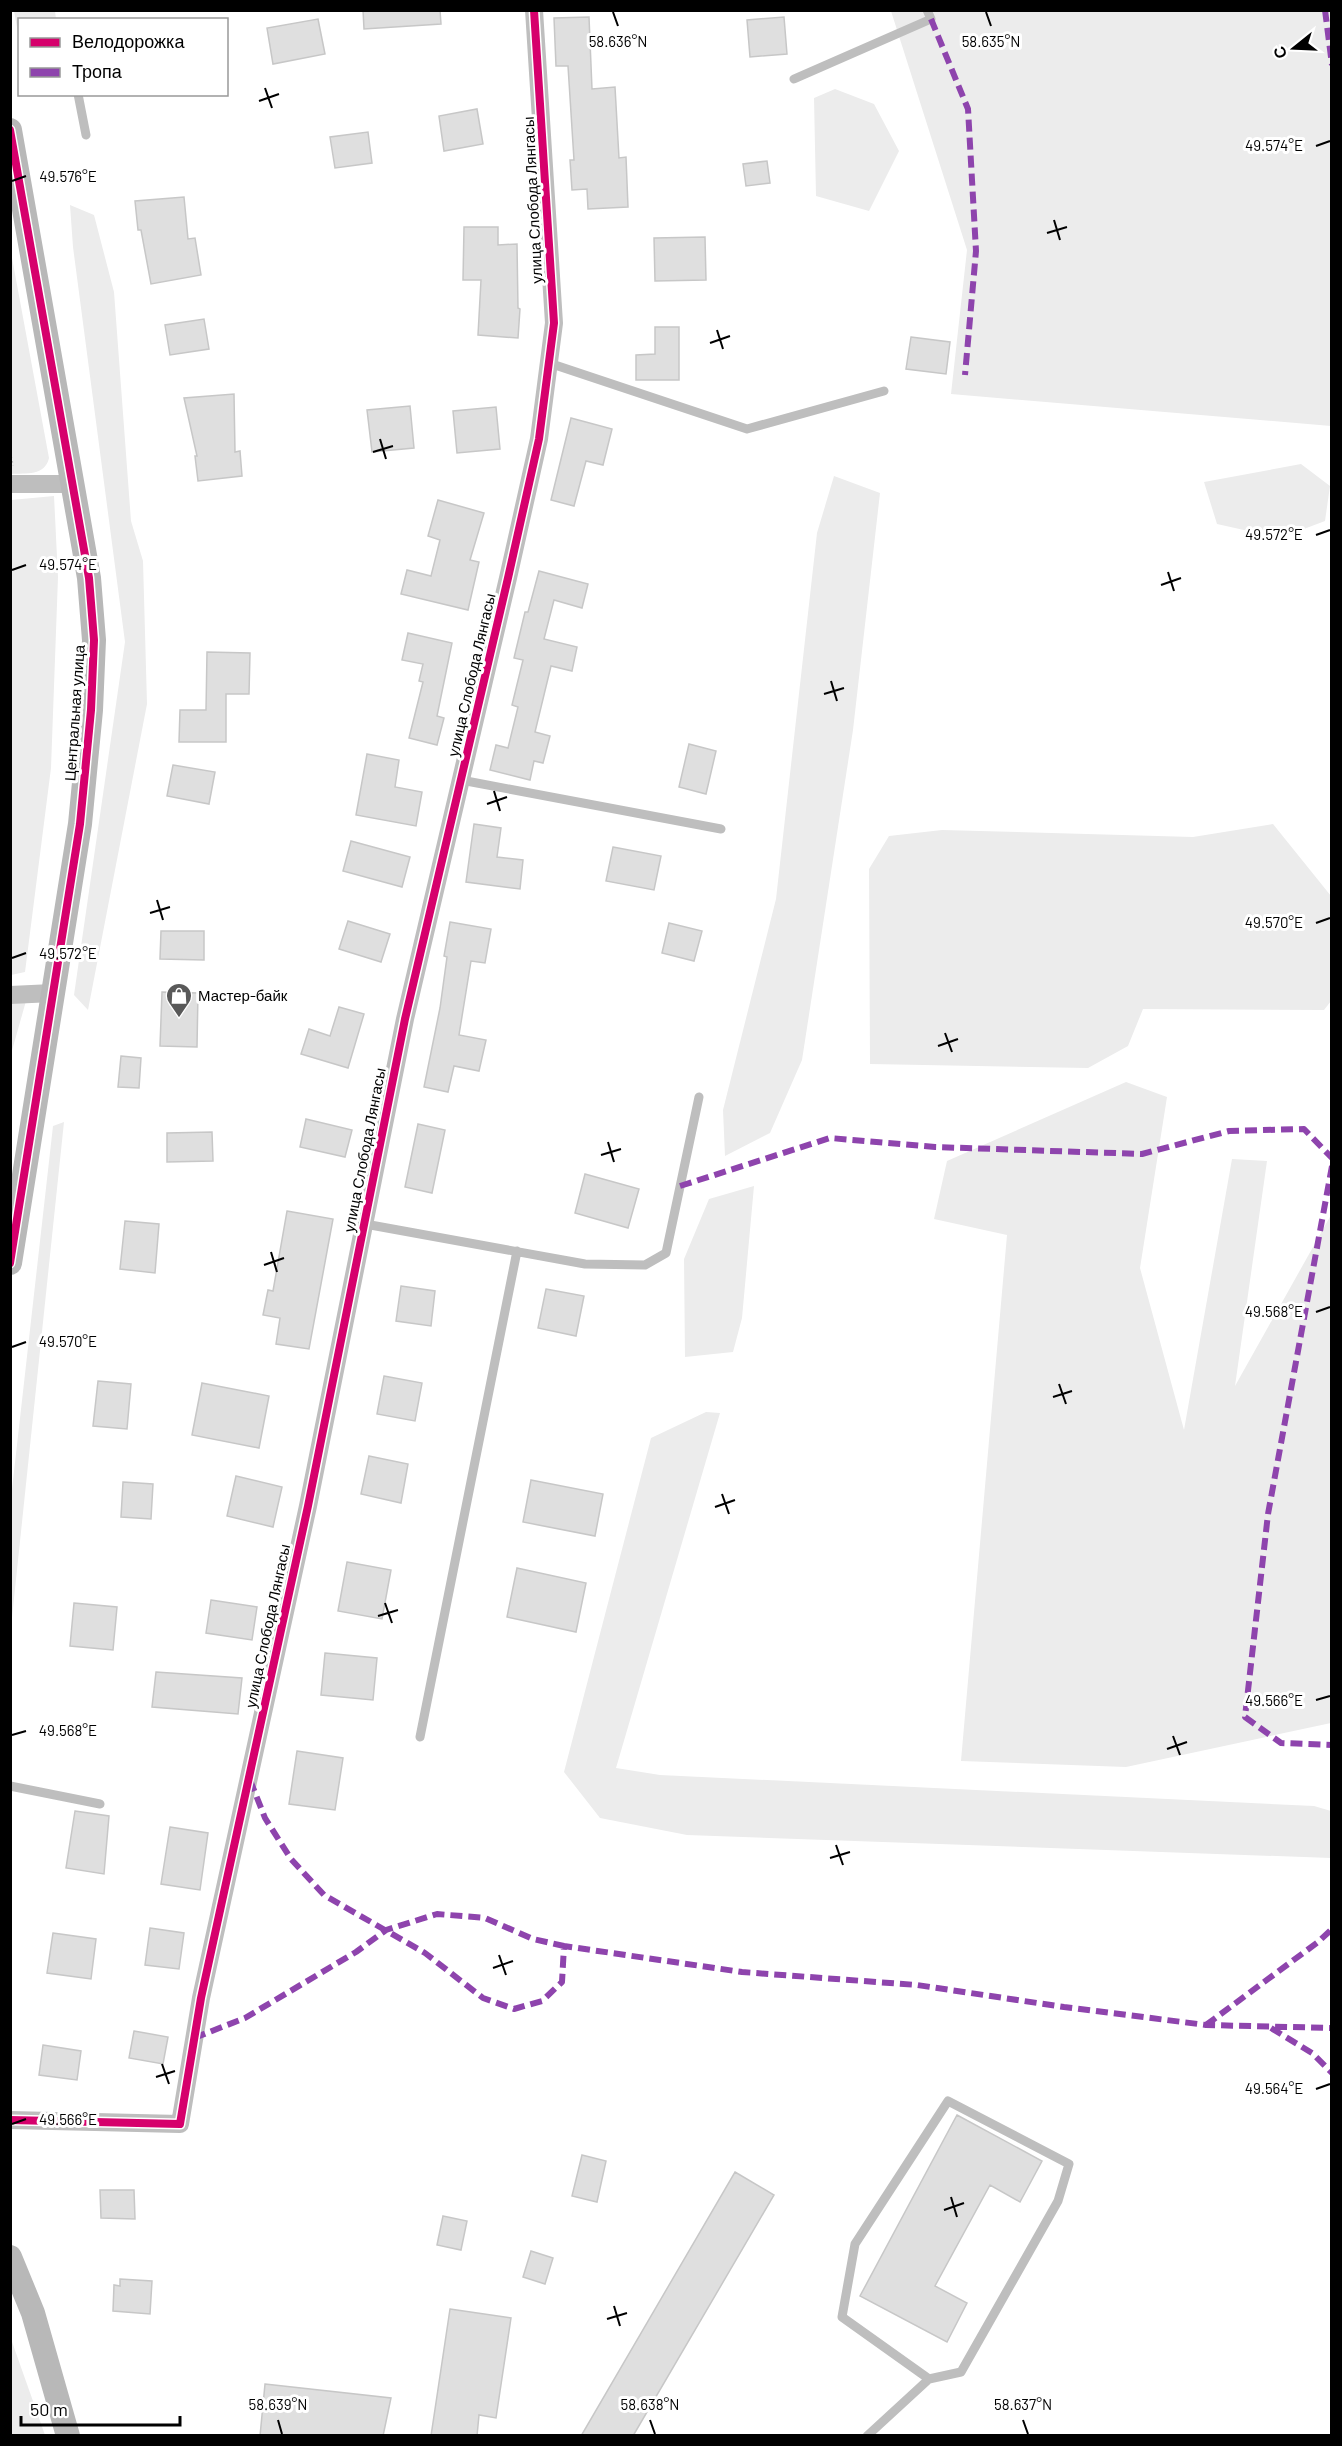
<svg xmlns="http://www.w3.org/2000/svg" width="1342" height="2446" viewBox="0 0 1342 2446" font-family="Barlow,sans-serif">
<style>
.green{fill:#ececec}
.building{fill:#dfdfdf;stroke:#c7c7c7;stroke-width:1.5}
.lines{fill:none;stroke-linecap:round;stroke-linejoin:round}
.path{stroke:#b9b9b9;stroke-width:4;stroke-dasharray:1.5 3;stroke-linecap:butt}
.lane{stroke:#bebebe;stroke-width:9}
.street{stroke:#bebebe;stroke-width:18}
.secondary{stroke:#b8b8b8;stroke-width:24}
.quiet{stroke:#8e44ad;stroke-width:6;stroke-dasharray:12 6;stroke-linecap:butt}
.cycleway-casing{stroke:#fff;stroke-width:11}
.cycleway{stroke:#d6006c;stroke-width:8}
.ticks{fill:none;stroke:#000;stroke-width:2}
.labels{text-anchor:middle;stroke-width:6;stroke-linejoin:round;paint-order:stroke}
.street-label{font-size:15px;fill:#000;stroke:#fff}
.poi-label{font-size:15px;fill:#000;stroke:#fff;text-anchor:start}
.ticks-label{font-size:15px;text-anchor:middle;fill:#000;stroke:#fff;stroke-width:6;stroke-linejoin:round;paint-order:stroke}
</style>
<rect width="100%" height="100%" fill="#fff"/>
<path class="green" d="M14 11H55L56 19 20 20 19 38Z
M891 11H1331V426L951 394 967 250Z
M835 89 874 104 899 151 869 211 816 196 814 98Z
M70 205 94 215 114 292 131 521 143 561 147 704 88 1010 74 995 125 642 73 247Z
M10 247 49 458C45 476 26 473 11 474Z
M1301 464 1330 486 1325 521 1280 538 1217 524 1204 482Z
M834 476 880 493 853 730 802 1060 770 1133 725 1156 723 1110 776 899 817 533Z
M54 496 58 577 51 768 25 972 11 975V500Z
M1273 824 1331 896V1001L1324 1010 1143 1009 1128 1046 1088 1068 870 1064 869 869 889 836 942 830 1193 837Z
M26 1001 11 1054V1003Z
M1126 1082 1167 1097 1140 1268 1184 1430 1232 1159 1267 1161 1235 1386 1331 1215V1723L1126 1767 961 1761 1007 1235 934 1219 947 1161Z
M64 1122 11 1627V1498L53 1126Z
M754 1186 742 1318 733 1352 685 1357 684 1259 709 1199Z
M706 1412 720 1413 616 1768 660 1775 1314 1806 1331 1811V1858L687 1835 600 1818 564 1772 651 1438Z
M11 2339 45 2435H11Z"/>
<path class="building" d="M363 10H440L441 24 364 29Z
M589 17 592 89 615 87 619 158 626 157 628 207 588 209 587 189 572 190 570 160H574L568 66H556L554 18Z
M784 17 787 54 750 57 747 20Z
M318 19 325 54 273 64 267 28Z
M477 109 483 144 444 151 439 116Z
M368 132 372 163 335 168 330 137Z
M767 161 770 183 746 186 743 164Z
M184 197 188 239 195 238 201 275 151 284 141 230H138L135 201Z
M464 227H498V245L517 244 518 308 520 309 518 338 478 335 481 280H463Z
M705 237 706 280 655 281 654 238Z
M204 319 209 349 170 355 165 325Z
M655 327H679V380H636V355L655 354Z
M911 337 950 342 946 374 906 369Z
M234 394 235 452 240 451 242 476 198 481 195 456H197L184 398Z
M410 406 414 448 372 452 367 410Z
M496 407 500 449 457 453 453 411Z
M571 418 612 429 603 465 586 461 574 506 551 500Z
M438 500 484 513 470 560 479 562 468 610 401 594 407 570 431 576 440 540 428 536Z
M539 571 588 584 582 608 554 600 544 639 577 647 572 671 551 666 535 732 550 736 543 763 534 761 530 780 490 770 496 745 508 748 518 707 512 705 523 660 514 658 525 612H528Z
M408 633 452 643 437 716 444 718 437 745 409 738 423 682 419 681 423 664 402 660Z
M207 652 250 653 249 694H226V742H179L180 710H206Z
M689 744 716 751 706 794 679 787Z
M367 754 399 760 395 787 422 792 416 826 356 815Z
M173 765 215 772 209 804 167 796Z
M474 824 501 828 497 857 523 860 520 889 466 882Z
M351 841 410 857 402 887 343 871Z
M613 847 661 856 654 890 606 881Z
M348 921 390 934 381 962 339 949Z
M450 922 491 929 485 963 471 961 459 1035 486 1040 479 1071 454 1066 448 1092 424 1087 440 1008 447 957 444 956Z
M669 923 702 931 694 961 662 953Z
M161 931H204V960L160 959Z
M162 992 198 993 197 1047 160 1046Z
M339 1007 364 1014 348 1068 301 1054 309 1029 330 1036Z
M121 1056 141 1058 139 1088 118 1087Z
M306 1119 352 1130 345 1157 300 1147Z
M418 1124 445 1130 432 1193 405 1187Z
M212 1132 213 1161 167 1162V1133Z
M585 1174 639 1189 628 1228 575 1213Z
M287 1211 333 1219 309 1349 276 1344 280 1318 263 1315 268 1290 273 1291Z
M125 1221 159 1224 155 1273 120 1269Z
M401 1286 435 1291 431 1326 396 1321Z
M546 1289 584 1296 576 1336 538 1328Z
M384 1376 422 1383 415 1421 377 1414Z
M98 1381 131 1384 127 1429 93 1426Z
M202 1383 269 1396 259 1448 192 1435Z
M369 1456 408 1464 401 1503 361 1494Z
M236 1476 282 1487 273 1527 227 1516Z
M531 1480 603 1494 595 1536 523 1522Z
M123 1482 153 1484 151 1519 121 1517Z
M347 1562 391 1570 382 1619 338 1611Z
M517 1568 586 1583 576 1632 507 1617Z
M211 1600 257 1607 252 1640 206 1633Z
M74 1603 117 1607 113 1650 70 1646Z
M325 1653 377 1658 373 1700 321 1695Z
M156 1672 242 1678 238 1714 152 1707Z
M297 1751 343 1758 335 1810 289 1804Z
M75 1811 109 1816 104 1874 66 1868Z
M170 1827 208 1833 200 1890 161 1884Z
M150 1928 184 1933 179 1969 145 1965Z
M53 1933 96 1939 91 1979 47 1973Z
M134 2031 168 2037 163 2064 129 2058Z
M43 2045 81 2051 77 2080 39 2075Z
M957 2115 1042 2161 1020 2202 990 2185 935 2286 967 2303 947 2342 860 2296Z
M582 2155 606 2161 597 2202 572 2196Z
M735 2172 774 2195 633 2436H581Z
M100 2190H134L135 2219 101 2218Z
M443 2216 467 2221 461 2250 437 2245Z
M531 2251 553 2258 545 2284 523 2277Z
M120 2279 152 2281 150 2314 113 2311 114 2285 120 2286Z
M450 2309 511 2318 496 2418 479 2415 477 2436H431Z
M265 2384 391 2398 383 2436H260Z"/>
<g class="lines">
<path class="path" d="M10 457 12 466"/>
<path class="lane" d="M794 79 931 19 927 10
M78 94 86 135
M549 363 747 429 884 391
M461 780 721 829
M365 1224 585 1264 645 1265 666 1253 699 1097
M420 1737 517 1251
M10 1786 100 1804
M867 2436 929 2379 961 2372 1058 2201 1069 2164 948 2101 855 2244 842 2317 929 2379"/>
<path class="street" d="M10 484H73
M10 995 53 993
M10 2120 180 2124 201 1998 308 1506 405 1019 508 578 539 439 554 323 534 10"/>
<path class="secondary" d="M10 130 89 578 94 640 91 710 80 824 10 1263
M10 2257 33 2313 68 2436"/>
<path class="quiet" d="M1325 10 1332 65
M931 19 968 109 976 251 965 375
M1332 1166 1268 1514 1245 1717 1281 1743 1332 1745
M680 1186 830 1138 935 1147 1142 1154 1229 1131 1304 1129 1332 1158
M250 1780 265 1818 291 1859 324 1895 425 1953 483 1998 514 2009 542 2001 562 1982 564 1946 742 1972 917 1985 1064 2007 1206 2025 1332 2028
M1206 2025 1318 1942 1332 1929
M1271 2028 1312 2053 1332 2073
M194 2038 245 2018 356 1952 386 1930 437 1914 485 1918 533 1939 564 1946"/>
<defs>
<path id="cycleway" d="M10 130 89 578 94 640 91 710 80 824 10 1263
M10 2120 180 2124 201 1998 308 1506 405 1019 508 578 539 439 554 323 534 10"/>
</defs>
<use href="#cycleway" class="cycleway-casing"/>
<use href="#cycleway" class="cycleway"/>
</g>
<path class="ticks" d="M613 12 618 26M986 12 991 26M265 88 272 108M259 101 279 94M1316 146 1330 141M12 181 26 176M1054 220 1060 240M1047 233 1067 227M717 330 723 349M710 343 730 336M380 439 386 459M373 452 393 446M1316 535 1330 530M12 570 26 565M1168 572 1174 591M1161 585 1181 578M831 681 837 701M824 694 844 688M494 791 500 811M487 804 507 797M157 900 163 920M150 913 170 907M1316 923 1330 918M12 958 26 953M945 1033 952 1052M938 1046 958 1039M608 1142 614 1162M601 1155 621 1149M271 1252 277 1272M264 1265 284 1258M1316 1312 1330 1307M12 1347 26 1342M1059 1384 1066 1404M1053 1397 1072 1391M722 1494 729 1514M715 1507 735 1500M385 1603 392 1623M378 1616 398 1610M1316 1700 1330 1696M12 1735 26 1731M1173 1736 1180 1755M1167 1749 1187 1742M836 1845 843 1865M830 1858 850 1852M499 1955 506 1975M493 1968 513 1961M162 2064 169 2084M156 2077 175 2071M1316 2089 1330 2084M12 2124 26 2119M951 2197 957 2217M944 2210 964 2203M614 2306 620 2326M607 2319 627 2313M278 2420 282 2434M650 2420 655 2434M1023 2420 1028 2434"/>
<defs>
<symbol id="shop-pin" viewBox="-11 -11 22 30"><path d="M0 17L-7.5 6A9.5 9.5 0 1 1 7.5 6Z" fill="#595959" stroke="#fff"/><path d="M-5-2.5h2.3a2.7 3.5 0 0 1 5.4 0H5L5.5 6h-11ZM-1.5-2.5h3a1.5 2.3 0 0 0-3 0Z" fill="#fff"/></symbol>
</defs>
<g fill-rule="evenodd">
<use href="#shop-pin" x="164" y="981" width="30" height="40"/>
</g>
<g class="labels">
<g class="street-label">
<text transform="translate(533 200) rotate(-93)" y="5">улица Слобода Лянгасы</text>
<text transform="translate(472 675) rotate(-77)" y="5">улица Слобода Лянгасы</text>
<text transform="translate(75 713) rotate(-86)" y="5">Центральная улица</text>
<text transform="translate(365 1150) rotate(-79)" y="5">улица Слобода Лянгасы</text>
<text transform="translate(268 1626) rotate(-78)" y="5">улица Слобода Лянгасы</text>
</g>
<g class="poi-label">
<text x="198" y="1001">Мастер-байк</text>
</g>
</g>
<g class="ticks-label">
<text x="618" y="47">58.636°N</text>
<text x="991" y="47">58.635°N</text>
<text x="1274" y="151">49.574°E</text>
<text x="68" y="182">49.576°E</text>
<text x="1274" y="540">49.572°E</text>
<text x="68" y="570">49.574°E</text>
<text x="1274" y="928">49.570°E</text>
<text x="68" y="959">49.572°E</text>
<text x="1274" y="1317">49.568°E</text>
<text x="68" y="1347">49.570°E</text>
<text x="1274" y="1706">49.566°E</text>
<text x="68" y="1736">49.568°E</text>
<text x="1274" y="2094">49.564°E</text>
<text x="68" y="2125">49.566°E</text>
<text x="278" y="2410">58.639°N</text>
<text x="650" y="2410">58.638°N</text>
<text x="1023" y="2410">58.637°N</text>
</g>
<rect width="1342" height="2446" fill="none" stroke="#000000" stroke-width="24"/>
<rect x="18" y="18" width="210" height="78" fill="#ffffff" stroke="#999999" stroke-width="1.5"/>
<rect x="30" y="38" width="30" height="9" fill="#d6006c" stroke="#999999" stroke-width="1.5"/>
<text x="72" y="48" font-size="18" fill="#000000">Велодорожка</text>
<rect x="30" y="68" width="30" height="9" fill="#8e44ad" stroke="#999999" stroke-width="1.5"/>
<text x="72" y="78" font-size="18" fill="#000000">Тропа</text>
<g transform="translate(1294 48) rotate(252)" stroke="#ffffff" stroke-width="4.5" paint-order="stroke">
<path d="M0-4.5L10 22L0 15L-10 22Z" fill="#000000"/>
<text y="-9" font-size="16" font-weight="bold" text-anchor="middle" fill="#000000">С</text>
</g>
<path d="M21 2416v9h159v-9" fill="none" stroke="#000000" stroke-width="3"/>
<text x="30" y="2416" font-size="18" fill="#000000" stroke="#ffffff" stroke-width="4.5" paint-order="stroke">50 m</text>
</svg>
